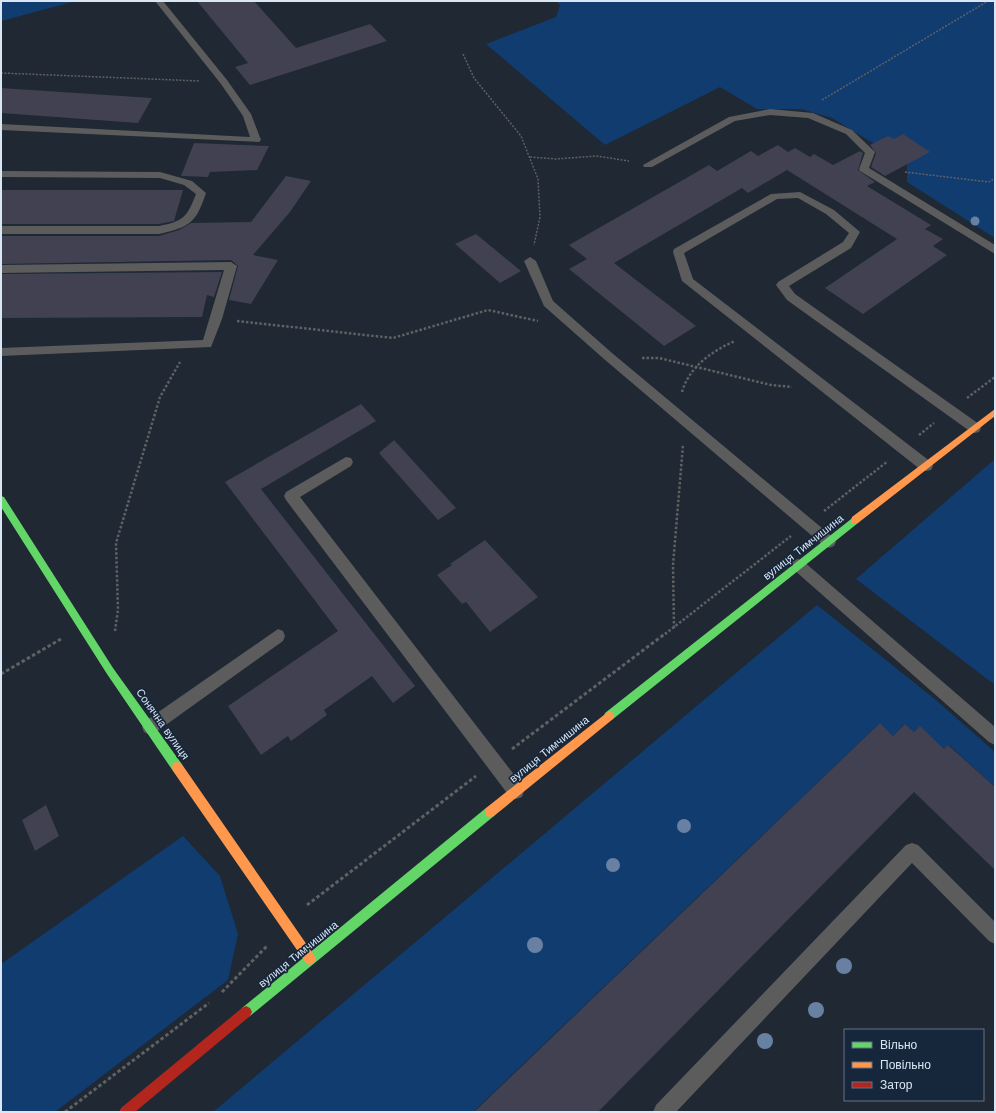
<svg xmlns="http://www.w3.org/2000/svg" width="996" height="1113" viewBox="0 0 996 1113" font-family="'Work Sans',sans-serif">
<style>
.green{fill:#113c6f}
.building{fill:#414152}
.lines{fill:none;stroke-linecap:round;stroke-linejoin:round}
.path-far2{stroke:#5f6163;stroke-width:1.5;stroke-dasharray:2 1.5;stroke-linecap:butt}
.path-far1{stroke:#5f6163;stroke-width:2.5;stroke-dasharray:2.5 2;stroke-linecap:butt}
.path{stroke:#5f6163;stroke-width:3;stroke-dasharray:3.5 2.5;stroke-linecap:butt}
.lane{fill:#5c5c5d;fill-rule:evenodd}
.fast{fill:#63d668;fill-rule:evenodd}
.slow{fill:#ff974d;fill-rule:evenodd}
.jam{fill:#b3261e;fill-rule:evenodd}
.tree{fill:#6881a2}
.labels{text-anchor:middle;stroke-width:3.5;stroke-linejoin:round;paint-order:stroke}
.street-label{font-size:11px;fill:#dbe6f4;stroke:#17273b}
</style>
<rect width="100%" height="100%" fill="#1f2833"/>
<path class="green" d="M1 1H76L1 21Z
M556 1H995V238L907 182V164L832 118 801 109H757L720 87 605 145 486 44 556 17 560 5Z
M995 459V685L856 579Z
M817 605 936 700 995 752V787L949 745 944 749 920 727 914 732 905 724 893 736 880 723 473 1112H213Z
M183 836 220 876 238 934 228 980 55 1112H1V964Z"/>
<path class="building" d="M197 1H254L296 48 370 24 387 41 250 85 235 67 248 63Z
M1 88 152 98 138 123 1 113Z
M903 134 930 152 885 176 871 167 876 153 870 145 888 136 894 139Z
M194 143 269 146 257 170 210 172 208 177 181 176Z
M778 145 788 152 795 148 810 157 814 154 833 165 860 151 863 153 858 170 875 182 867 186 931 225 925 229 943 239 933 246 947 255 863 314 825 288 897 239 787 170 748 193 742 188 614 263 696 326 664 346 569 269 587 259 569 245 709 165 717 171 751 151 758 156Z
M286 176 311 181 290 212 253 255 278 260 251 304 229 300 238 266 231 260 1 264V236H159L179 230 191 223 251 222Z
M1 190H183L174 221 159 224H1Z
M476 234 521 271 500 283 455 244Z
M222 272 214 297 207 295 202 317 1 318V274Z
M361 404 376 421 261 489 415 686 393 703 372 676 324 710 327 715 291 741 288 736 261 755 228 706 338 631 225 482Z
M394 440 456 508 438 520 379 453Z
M485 540 538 597 490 632 466 602 462 604 437 575 452 565 450 564Z
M880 723 893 736 905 724 914 732 920 726 944 749 948 745 995 787V870L914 792 598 1112H474Z
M46 805 59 836 35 851 22 820Z"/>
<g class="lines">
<path class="path-far2" d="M463 54 474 78 521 136 538 179 540 217 534 245
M1 73 200 81
M822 100 988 1
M530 157 556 159 597 156 629 161
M905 172 989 182 995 178"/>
<path class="path-far1" d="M237 321 393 338 488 310 538 321
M642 358H659L771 385 792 387
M682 392C689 367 712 351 735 341
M967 398 995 377
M919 435 934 423
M824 511 888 461
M674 628 673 565 683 445
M115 631 118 610 116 543 160 397 180 362
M665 634 791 536"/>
<path class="path" d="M1 674 61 639
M512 749 666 633
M307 905 476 776
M222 992 267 946
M65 1112 209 1003"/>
<path class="lane" d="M155 1H163L227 80 251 114 261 140 259 142 1 130V124L250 137 243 116 221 84Z
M770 109 813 113 852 130 875 152 869 168 995 245V254L860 171 859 169 865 153 846 134 808 118 770 115 735 121 652 167H644L643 165 729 117Z
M1 171 160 172 192 181 206 193C196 223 190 227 159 234H1V226H159C184 221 187 217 196 194L184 185 160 178 1 177Z
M800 192 834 210 860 232 851 248 789 286 795 294 979 424 981 428 979 432 975 433 971 432 787 300 776 285 778 282 843 242 849 233 826 214 798 198 777 199 684 253 693 279 931 462 933 466 931 470 926 471 921 470 682 281 673 252 674 249 771 194Z
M530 257 536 261 553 301 612 353 834 538 836 542 834 546 829 548 824 546 604 359 544 306 524 261Z
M231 262 237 266 222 319 211 347 1 356V348L203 340 224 270 1 273V265Z
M346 457 351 458 353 462 351 466 300 497 522 785 524 791 522 797 516 799 510 797 286 500 284 496 286 492Z
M798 559 803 561 995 727V745L989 742 793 569 791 565 793 561Z
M278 629 283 631 285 636 283 641 156 732 150 735 144 732 142 727 144 722Z
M912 843 918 845 995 922V944L989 941 912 863 676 1112H653L656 1105 906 845Z"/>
<path class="fast" d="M1 496 4 497 113 668 181 763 182 767 181 771 177 772 173 771 107 674 1 507Z
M855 516 858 517 859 520 858 523 613 719 609 721 605 719 604 716 605 713Z
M490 807 494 808 495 812 494 816 250 1016 246 1018 242 1016 240 1012 242 1008 486 808Z"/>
<path class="slow" d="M995 409V416L858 523H852L851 520 852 517Z
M609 711 613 713 614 716 613 719 494 816 490 817 486 816 485 812 486 808Z
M177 762 181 763 314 955 316 959 314 963 310 965 306 963 173 771 172 767 173 763Z"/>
<path class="jam" d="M246 1006 250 1008 252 1012 250 1016 135 1112H119L121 1108 242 1008Z"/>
</g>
<g class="tree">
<circle cx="975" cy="221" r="4.5"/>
<circle cx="684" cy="826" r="7"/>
<circle cx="613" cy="865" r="7"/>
<circle cx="535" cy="945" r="8"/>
<circle cx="844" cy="966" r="8"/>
<circle cx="816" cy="1010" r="8"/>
<circle cx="765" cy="1041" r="8"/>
</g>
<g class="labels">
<g class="street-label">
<text transform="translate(803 547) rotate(-38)" y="4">вулиця Тимчишина</text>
<text transform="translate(163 724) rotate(55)" y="4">Сонячна вулиця</text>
<text transform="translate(549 749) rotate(-39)" y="4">вулиця Тимчишина</text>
<text transform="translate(298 954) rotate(-39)" y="4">вулиця Тимчишина</text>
</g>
</g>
<rect width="996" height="1113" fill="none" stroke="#dbe6f4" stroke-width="4"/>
<rect x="844" y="1029" width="140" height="72" fill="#17273b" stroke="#657385"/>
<rect x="852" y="1042" width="20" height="6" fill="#63d668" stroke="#657385"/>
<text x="880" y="1049" font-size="12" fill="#dbe6f4">Вільно</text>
<rect x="852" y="1062" width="20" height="6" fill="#ff974d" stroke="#657385"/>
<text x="880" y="1069" font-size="12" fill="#dbe6f4">Повільно</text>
<rect x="852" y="1082" width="20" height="6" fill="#b3261e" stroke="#657385"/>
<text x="880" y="1089" font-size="12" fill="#dbe6f4">Затор</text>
</svg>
